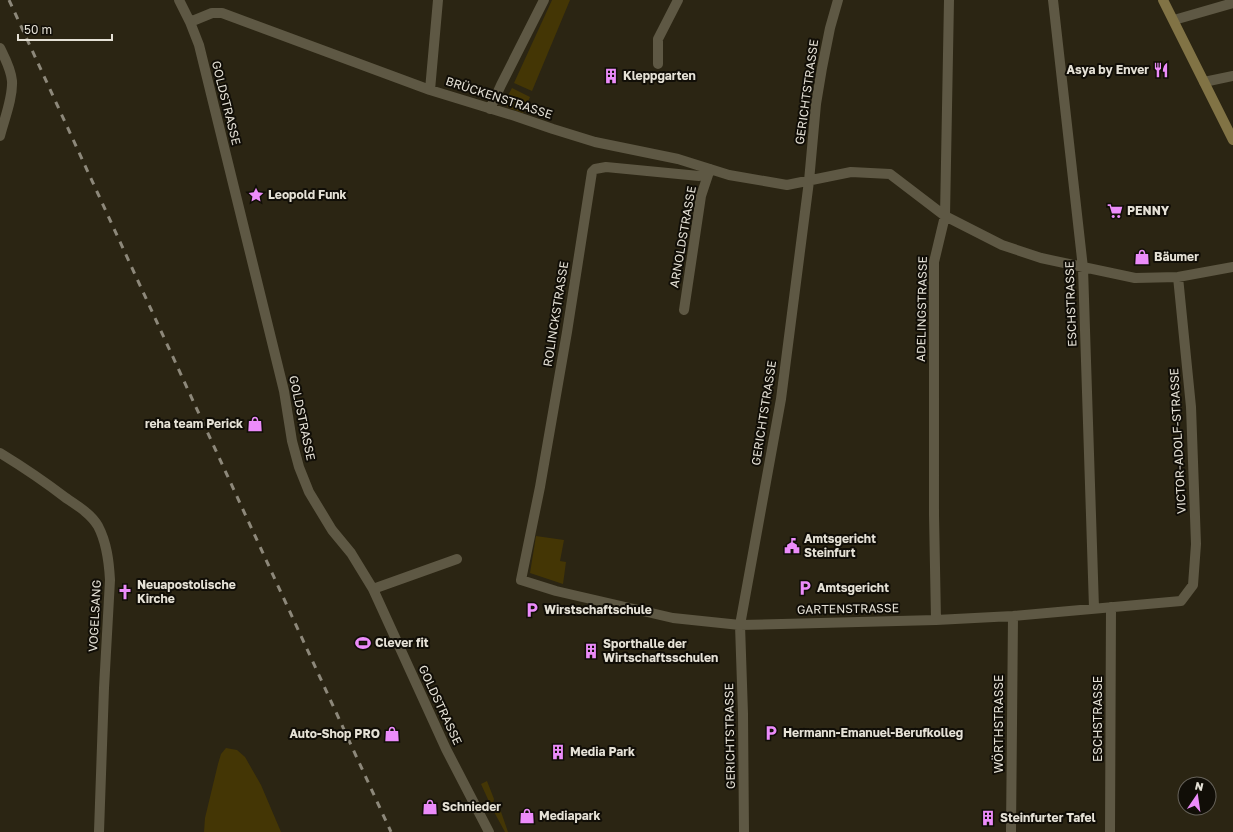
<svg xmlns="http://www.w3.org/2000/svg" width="1233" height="832" viewBox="0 0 1233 832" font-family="'Golos Text',sans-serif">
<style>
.green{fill:#443605}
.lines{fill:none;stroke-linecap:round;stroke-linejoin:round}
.minor{stroke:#5e5844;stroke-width:10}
.secondary{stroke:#817345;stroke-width:10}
.rail{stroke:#8d887a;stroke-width:3;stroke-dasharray:7 7;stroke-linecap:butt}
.labels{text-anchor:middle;stroke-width:4;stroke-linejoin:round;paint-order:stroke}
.poi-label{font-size:12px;font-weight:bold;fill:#e5e1d6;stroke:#110e07;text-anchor:start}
.street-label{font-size:12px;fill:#e5e1d6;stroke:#110e07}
</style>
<rect width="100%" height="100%" fill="#2b2513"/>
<path class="green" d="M552 0H570L532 91 514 83Z
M512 88 530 97 523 113 509 108 504 103Z
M536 536 564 540 560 561 566 562 563 584 530 573Z
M226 748 237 750 245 757 261 785 281 832H204L205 818 218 764 221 754Z
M487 781 494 799 493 804 491 806 481 784Z
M495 808 500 809 508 832H505L493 810V809Z"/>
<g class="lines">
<path class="minor" d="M179 0 190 22 199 45 284 391 292 441 299 467 309 492 332 530 351 553 373 589 446 749 489 832
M1053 0 1083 268 1094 608
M1174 20 1233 3
M190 22 212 13H222L430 90 515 116 553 129 595 142 678 159 729 175 787 185 851 172 890 174 945 216 1002 245 1041 258 1135 278 1178 277 1233 267
M0 48C5 58 11 69 12 81 13 98 4 120 0 136
M658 64V39L678 0
M1204 82 1233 76
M430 90 438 0
M490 109 501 85 544 0
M710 169 699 176 606 167 595 169 592 172 567 332 540 487 521 580 556 591 673 618 740 625 936 620 1013 616 1181 601 1193 585 1196 544 1191 407 1178 277
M684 310 701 196 710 169
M0 453C23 467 45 482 66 498 78 506 91 514 98 526 107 543 109 562 110 580L104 688 99 832
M373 589 457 559
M936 620 934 515V262L945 216 949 0
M744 832 743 714 740 625 781 399 809 181 816 104 822 68 830 28 838 0
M1011 832 1013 616
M1110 832 1111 607"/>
<path class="secondary" d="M1163 0 1233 140"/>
<path class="rail" d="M9 0 391 832"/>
</g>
<defs>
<symbol id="restaurant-bare" viewBox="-9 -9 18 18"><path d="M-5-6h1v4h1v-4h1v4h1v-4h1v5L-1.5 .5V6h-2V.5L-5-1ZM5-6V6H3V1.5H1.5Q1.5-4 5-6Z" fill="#ec8cfa" stroke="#110e07" stroke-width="2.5" paint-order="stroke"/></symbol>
<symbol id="building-bare" viewBox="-9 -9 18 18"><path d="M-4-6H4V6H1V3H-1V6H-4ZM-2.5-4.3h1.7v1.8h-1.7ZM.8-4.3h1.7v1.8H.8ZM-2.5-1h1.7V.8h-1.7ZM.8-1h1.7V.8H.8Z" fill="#ec8cfa" stroke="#110e07" stroke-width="2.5" paint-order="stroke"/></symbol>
<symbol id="sight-bare" viewBox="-9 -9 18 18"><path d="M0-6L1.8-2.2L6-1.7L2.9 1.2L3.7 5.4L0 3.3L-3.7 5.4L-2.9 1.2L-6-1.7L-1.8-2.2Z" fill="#ec8cfa" stroke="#110e07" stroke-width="2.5" paint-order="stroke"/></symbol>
<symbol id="supermarket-bare" viewBox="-9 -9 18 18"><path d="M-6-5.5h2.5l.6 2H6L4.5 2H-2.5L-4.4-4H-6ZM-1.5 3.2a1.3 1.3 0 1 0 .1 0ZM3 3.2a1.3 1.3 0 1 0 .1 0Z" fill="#ec8cfa" stroke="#110e07" stroke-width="2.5" paint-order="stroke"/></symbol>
<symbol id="shop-bare" viewBox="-9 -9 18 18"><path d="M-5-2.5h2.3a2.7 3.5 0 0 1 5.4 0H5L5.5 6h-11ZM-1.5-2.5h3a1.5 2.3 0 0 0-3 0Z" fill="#ec8cfa" stroke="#110e07" stroke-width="2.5" paint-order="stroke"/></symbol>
<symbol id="civic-bare" viewBox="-9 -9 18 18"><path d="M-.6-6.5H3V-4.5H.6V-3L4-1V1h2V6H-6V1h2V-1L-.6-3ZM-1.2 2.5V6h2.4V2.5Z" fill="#ec8cfa" stroke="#110e07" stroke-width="2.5" paint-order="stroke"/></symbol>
<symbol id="parking-bare" viewBox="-9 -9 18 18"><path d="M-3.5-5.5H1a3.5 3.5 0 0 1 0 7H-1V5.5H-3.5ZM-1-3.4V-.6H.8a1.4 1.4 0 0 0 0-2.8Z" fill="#ec8cfa" stroke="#110e07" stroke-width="2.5" paint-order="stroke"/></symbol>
<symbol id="church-bare" viewBox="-9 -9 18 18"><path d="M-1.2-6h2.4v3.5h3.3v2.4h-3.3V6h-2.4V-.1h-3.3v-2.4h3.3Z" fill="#ec8cfa" stroke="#110e07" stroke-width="2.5" paint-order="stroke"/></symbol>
<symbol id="stadium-bare" viewBox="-9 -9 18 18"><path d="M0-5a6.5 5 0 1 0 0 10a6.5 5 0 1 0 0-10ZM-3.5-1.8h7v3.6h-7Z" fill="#ec8cfa" stroke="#110e07" stroke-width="2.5" paint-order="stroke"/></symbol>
</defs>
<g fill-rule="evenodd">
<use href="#restaurant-bare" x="1150" y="59" width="22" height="22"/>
<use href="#building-bare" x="600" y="65" width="22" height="22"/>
<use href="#sight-bare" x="245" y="184" width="22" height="22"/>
<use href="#supermarket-bare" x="1104" y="200" width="22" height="22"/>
<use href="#shop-bare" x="1131" y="246" width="22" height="22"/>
<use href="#shop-bare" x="244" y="413" width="22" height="22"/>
<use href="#civic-bare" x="781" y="535" width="22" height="22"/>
<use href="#parking-bare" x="794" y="577" width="22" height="22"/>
<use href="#church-bare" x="114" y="581" width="22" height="22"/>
<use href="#parking-bare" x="521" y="599" width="22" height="22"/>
<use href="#stadium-bare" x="352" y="632" width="22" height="22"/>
<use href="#building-bare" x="580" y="640" width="22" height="22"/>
<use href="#parking-bare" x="760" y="722" width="22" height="22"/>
<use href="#shop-bare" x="381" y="723" width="22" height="22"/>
<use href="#building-bare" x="547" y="741" width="22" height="22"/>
<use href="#shop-bare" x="419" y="796" width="22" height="22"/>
<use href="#shop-bare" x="516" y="805" width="22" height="22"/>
<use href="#building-bare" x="977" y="807" width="22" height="22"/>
</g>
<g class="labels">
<g class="poi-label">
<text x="1149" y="74" text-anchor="end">Asya by Enver</text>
<text x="623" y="80">Kleppgarten</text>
<text x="268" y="199">Leopold Funk</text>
<text x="1127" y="215">PENNY</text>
<text x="1154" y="261">Bäumer</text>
<text x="243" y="428" text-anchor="end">reha team Perick</text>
<text x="804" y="543">Amtsgericht<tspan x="804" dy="14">Steinfurt</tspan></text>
<text x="137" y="589">Neuapostolische<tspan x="137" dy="14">Kirche</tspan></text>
<text x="817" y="592">Amtsgericht</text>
<text x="544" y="614">Wirstschaftschule</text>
<text x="375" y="647">Clever fit</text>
<text x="603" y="648">Sporthalle der<tspan x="603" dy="14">Wirtschaftsschulen</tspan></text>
<text x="783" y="737">Hermann-Emanuel-Berufkolleg</text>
<text x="380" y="738" text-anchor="end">Auto-Shop PRO</text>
<text x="570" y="756">Media Park</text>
<text x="442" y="811">Schnieder</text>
<text x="539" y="820">Mediapark</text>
<text x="1000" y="822">Steinfurter Tafel</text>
</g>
<g class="street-label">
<text transform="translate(807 92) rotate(-82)" y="4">GERICHTSTRASSE</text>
<text transform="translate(499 98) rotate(18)" y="4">BRÜCKENSTRASSE</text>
<text transform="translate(226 103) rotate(76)" y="4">GOLDSTRASSE</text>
<text transform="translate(683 237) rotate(-80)" y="4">ARNOLDSTRASSE</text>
<text transform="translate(1071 304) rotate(-92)" y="4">ESCHSTRASSE</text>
<text transform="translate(922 309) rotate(-89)" y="4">ADELINGSTRASSE</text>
<text transform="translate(556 314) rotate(-81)" y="4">ROLINCKSTRASSE</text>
<text transform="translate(764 413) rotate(-81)" y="4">GERICHTSTRASSE</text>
<text transform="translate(302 418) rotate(78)" y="4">GOLDSTRASSE</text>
<text transform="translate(1178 441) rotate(-93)" y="4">VICTOR-ADOLF-STRASSE</text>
<text transform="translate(848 609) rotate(-1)" y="4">GARTENSTRASSE</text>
<text transform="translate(95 616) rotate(-87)" y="4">VOGELSANG</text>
<text transform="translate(440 705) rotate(65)" y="4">GOLDSTRASSE</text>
<text transform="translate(1098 719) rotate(-90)" y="4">ESCHSTRASSE</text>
<text transform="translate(999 724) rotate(-90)" y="4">WÖRTHSTRASSE</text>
<text transform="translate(730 736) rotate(-91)" y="4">GERICHTSTRASSE</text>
</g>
</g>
<g transform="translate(1197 796) rotate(13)"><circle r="19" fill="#110e07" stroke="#66625a"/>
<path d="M0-3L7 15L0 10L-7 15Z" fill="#ec8cfa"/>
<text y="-6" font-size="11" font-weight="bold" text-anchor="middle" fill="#e5e1d6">N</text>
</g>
<path d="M18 34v6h94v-6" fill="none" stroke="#e5e1d6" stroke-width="2"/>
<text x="24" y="34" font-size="12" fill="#e5e1d6" stroke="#110e07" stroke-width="3" paint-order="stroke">50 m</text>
</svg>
